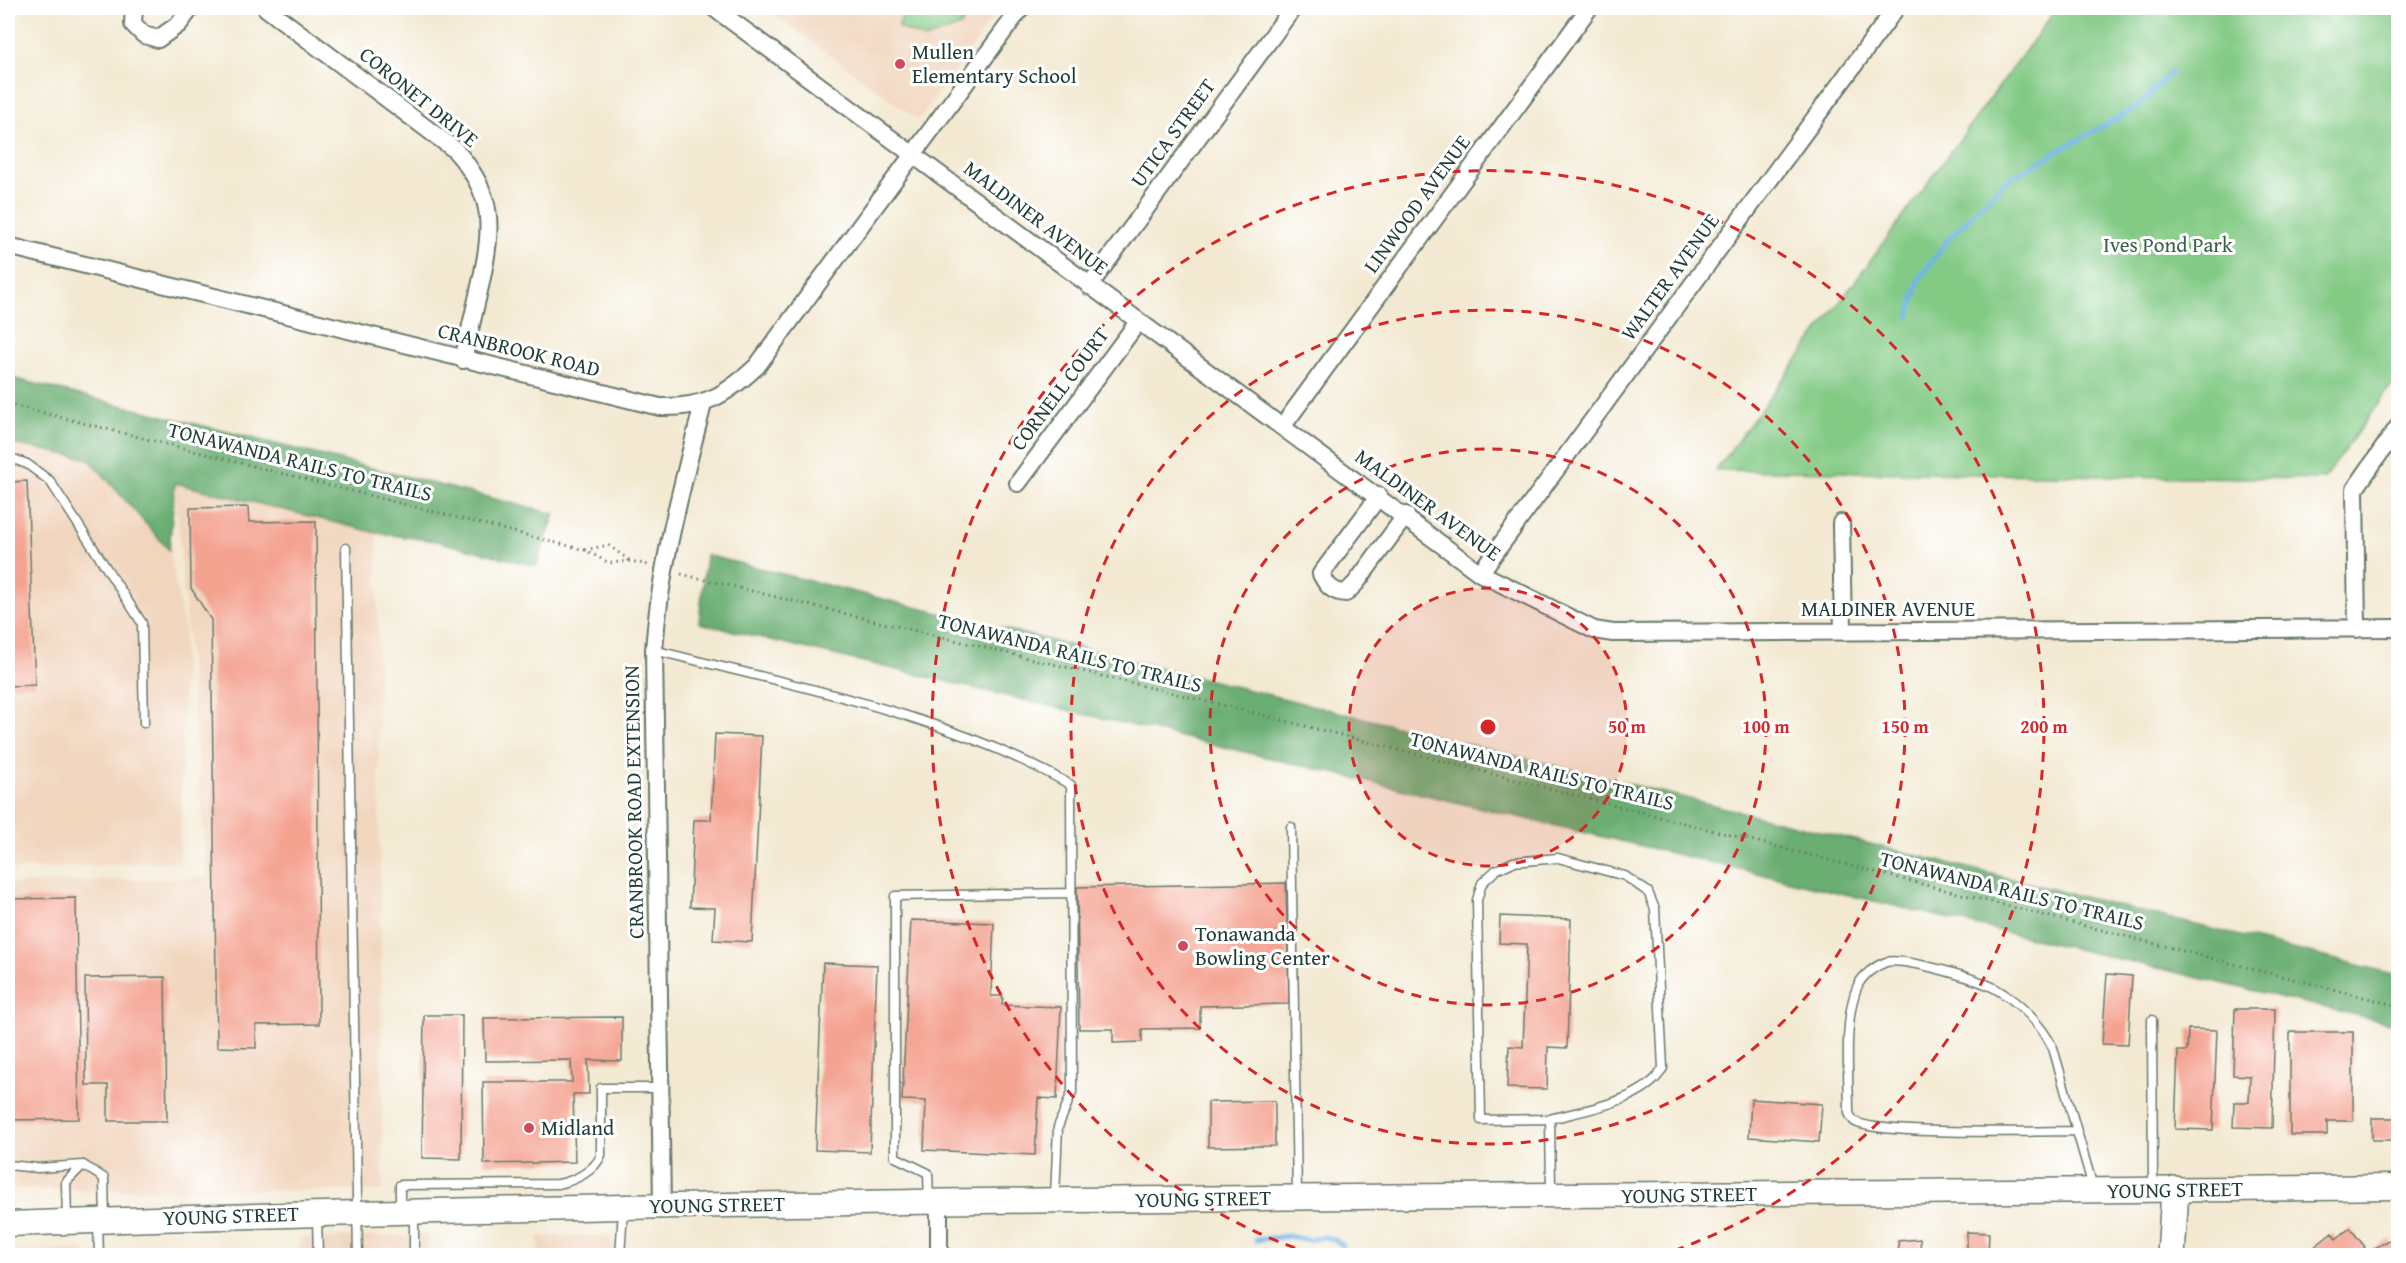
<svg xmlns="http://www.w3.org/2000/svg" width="2406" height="1263" viewBox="0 0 2406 1263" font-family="'Gentium Book Plus',serif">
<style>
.built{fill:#f1d5bd}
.green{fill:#83ca85;stroke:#51845c;stroke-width:1.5}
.forest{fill:#6aae72;stroke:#447653;stroke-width:1.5}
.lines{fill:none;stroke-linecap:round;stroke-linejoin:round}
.stream{stroke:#6fb5e6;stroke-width:5}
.building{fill:#f4a391}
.lane-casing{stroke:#69796b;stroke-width:11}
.street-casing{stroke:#69796b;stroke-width:20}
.secondary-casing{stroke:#69796b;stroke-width:27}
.primary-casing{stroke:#69796b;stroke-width:30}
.path{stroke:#69796b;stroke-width:3;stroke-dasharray:1.5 4.5;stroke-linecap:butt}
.lane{stroke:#fff;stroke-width:8}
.street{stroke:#fff;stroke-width:16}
.secondary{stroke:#fff;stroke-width:24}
.primary{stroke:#fff;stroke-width:27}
.ring{fill:none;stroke:#d62828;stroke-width:3;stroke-dasharray:10 8}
.poi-dot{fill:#d1495b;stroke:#fff;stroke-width:2}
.labels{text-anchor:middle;stroke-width:6;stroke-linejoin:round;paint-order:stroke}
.poi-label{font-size:21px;fill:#1f3d34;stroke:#fff;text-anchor:start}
.street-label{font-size:21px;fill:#1f3d34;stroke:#fff}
.park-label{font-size:21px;fill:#386048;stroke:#fff}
.centre{fill:#d62828;stroke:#fff;stroke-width:3}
.ring-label{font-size:18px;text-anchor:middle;font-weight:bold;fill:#d62828;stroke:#fff;stroke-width:6;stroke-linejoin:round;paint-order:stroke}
</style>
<rect width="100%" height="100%" fill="#fff"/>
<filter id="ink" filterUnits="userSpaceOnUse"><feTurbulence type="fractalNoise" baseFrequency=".0167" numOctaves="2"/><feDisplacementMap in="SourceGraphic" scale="12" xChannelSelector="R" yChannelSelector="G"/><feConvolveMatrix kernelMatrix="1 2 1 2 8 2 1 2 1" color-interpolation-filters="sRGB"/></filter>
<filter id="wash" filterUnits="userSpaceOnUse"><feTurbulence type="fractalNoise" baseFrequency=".008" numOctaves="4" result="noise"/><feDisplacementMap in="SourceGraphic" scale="24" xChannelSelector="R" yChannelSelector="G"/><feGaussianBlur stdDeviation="1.35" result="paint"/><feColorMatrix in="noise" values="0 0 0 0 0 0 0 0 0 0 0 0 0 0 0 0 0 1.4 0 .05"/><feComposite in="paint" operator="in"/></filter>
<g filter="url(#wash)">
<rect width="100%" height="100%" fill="#f3e9d2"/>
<path class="built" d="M766 8H1000L918 120Z
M8 443 89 459 169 550 184 628 180 861 8 870Z
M175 483 377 533 383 1191 8 1189V884L207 877Z
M428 1235V1255H300V1238Z
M611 1235 612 1255H539L538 1236Z
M85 1250V1255H8V1253Z"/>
<path class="green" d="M905 8H969L961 26 925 39 898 27Z
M2057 8H2398V376L2324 479 1716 470Z"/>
<path class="forest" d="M8 377 555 514 536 566 436 541 377 533 175 483 169 550 89 459 8 443Z
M706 555 2398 975V1025L699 623Z"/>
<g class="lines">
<path class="stream" d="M1909 317 1919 279 1949 238 2004 182 2138 106 2171 72
M1256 1240 1288 1236 1308 1240 1325 1237 1335 1240 1342 1245"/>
</g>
<g id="blocks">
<path class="building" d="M27 481 35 685 8 686V482Z
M248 507 249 522 316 521 319 1024 256 1025V1048L217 1047 211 620 191 588 190 508Z
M715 734 762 736 752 942 713 940 715 908 690 907 694 820H711Z
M1286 883 1289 1004 1200 1006V1028L1142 1029V1042L1113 1043V1029H1079L1077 887Z
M76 898 79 1119 8 1120V899Z
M1500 916 1571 919 1567 1048 1548 1047 1547 1089 1507 1088 1509 1046 1523 1047 1527 944 1499 943Z
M911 920 994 923 991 996H1003L1002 1005 1061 1007 1057 1099 1038 1098 1035 1155 924 1150 926 1101 902 1100Z
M823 963 877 965 870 1152 815 1150Z
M2107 974 2132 976 2128 1045 2102 1044Z
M165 977 167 1121H108V1085H86L85 978Z
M2235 1009H2275L2272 1128 2233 1127 2234 1102H2249L2250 1076 2233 1075Z
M424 1015H462L461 1159 422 1158Z
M622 1017V1061L588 1060 589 1094H573L575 1162 484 1164 483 1082H572L571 1060 485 1061 484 1018Z
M2188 1029 2217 1030 2213 1130 2175 1129 2178 1051H2187Z
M2290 1032H2353V1121H2327V1135H2290Z
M1751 1099 1822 1104 1819 1142 1749 1137Z
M1275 1101V1146L1208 1147V1102Z
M2372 1118H2398V1140H2372Z
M2350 1228 2365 1247 2355 1256H2303L2332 1233 2336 1239Z
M1967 1232 1989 1233 1988 1256H1967Z
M1920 1239 1921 1256H1899L1898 1241Z
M2391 1239 2398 1256H2377L2373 1249Z"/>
</g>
</g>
<g filter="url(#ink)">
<use href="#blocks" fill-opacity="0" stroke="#69796b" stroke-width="1.5"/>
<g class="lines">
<defs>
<path id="lane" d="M8 457 27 464 50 481 142 623 144 723
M346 548 358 1256
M654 650C794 686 944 713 1071 785L1072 1092 1058 1127 1055 1197
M1291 827 1297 1195
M2152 1020 2153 1186
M1550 1119C1584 1110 1646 1101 1663 1068L1655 909 1648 892 1625 876 1558 858 1513 862 1496 870 1482 883 1477 900 1481 1120 1550 1119 1551 1192
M2076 1131C2041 1131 1874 1136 1854 1121 1852 1119 1850 1116 1849 1113 1849 1077 1843 1018 1858 985 1863 975 1875 966 1886 962 1905 957 1978 979 1996 989 2020 1003 2041 1024 2053 1048L2093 1187
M8 1165 38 1168 83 1165
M929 1200 928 1173 895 1157V896L1071 893
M400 1211V1185L558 1184C574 1181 595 1171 601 1155V1088H661
M317 1217 318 1256
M67 1219 66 1182 83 1165 104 1178 105 1220
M98 1223 99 1256
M414 1256V1214
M620 1256 623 1210"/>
<path id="street" d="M134 8 133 24 144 35 158 39 179 24 191 8
M266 8 454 149C495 194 493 226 481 282 475 308 469 334 463 360
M714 8 1480 573 1594 630 1613 633 2398 628
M8 246 660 407C704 408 725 396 757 366L1021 8
M1089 286 1293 8
M1282 427 1589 8
M1018 483 1138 322
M1379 496 1321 574C1327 586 1332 592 1346 593L1356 583 1406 515
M1841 523 1843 632
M1480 573 1896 8
M2357 629 2355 489 2398 427
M939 1202V1256
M662 1205 654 650C660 564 682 487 703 404"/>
<path id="secondary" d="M8 1224C804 1195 1601 1197 2398 1187"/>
<path id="primary" d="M2171 1256 2175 1190"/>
</defs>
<use href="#lane" class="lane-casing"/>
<use href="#street" class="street-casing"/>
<use href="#secondary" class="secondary-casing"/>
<use href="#primary" class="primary-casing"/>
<path class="path" d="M8 404 585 550 609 563 631 561 648 565
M585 550 608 545 629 560
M681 574 1243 710 2398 1006"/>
<use href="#lane" class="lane"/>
<use href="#street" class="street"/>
<use href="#secondary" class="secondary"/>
<use href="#primary" class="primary"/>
</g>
</g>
<circle cx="1488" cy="727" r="139" fill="#d62828" fill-opacity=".12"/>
<g class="ring">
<circle cx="1488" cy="727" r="139"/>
<circle cx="1488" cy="727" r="278"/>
<circle cx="1488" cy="727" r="417"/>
<path d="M1312 1254A556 556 0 1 1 1664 1254"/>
</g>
<g class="poi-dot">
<circle cx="900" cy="64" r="6"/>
<circle cx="1183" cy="946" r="6"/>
<circle cx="529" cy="1128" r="6"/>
</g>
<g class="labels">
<g class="poi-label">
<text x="912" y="59">Mullen<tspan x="912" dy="24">Elementary School</tspan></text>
<text x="1195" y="941">Tonawanda<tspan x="1195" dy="24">Bowling Center</tspan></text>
<text x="541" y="1135">Midland</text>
</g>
<g class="street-label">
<text transform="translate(419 97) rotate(39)" y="7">CORONET DRIVE</text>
<text transform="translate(1173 133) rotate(-54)" y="7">UTICA STREET</text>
<text transform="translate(1417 204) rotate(-54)" y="7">LINWOOD AVENUE</text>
<text transform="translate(1036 218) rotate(37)" y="7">MALDINER AVENUE</text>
<text transform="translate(1670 277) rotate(-54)" y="7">WALTER AVENUE</text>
<text transform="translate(519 350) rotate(14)" y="7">CRANBROOK ROAD</text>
<text transform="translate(1060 389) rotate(-53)" y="7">CORNELL COURT</text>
<text transform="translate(300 462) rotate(14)" y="7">TONAWANDA RAILS TO TRAILS</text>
<text transform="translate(1428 505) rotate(36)" y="7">MALDINER AVENUE</text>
<text x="1888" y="616">MALDINER AVENUE</text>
<text transform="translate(1070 653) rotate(14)" y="7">TONAWANDA RAILS TO TRAILS</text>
<text transform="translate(1542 771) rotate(14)" y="7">TONAWANDA RAILS TO TRAILS</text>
<text transform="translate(634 802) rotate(-91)" y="7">CRANBROOK ROAD EXTENSION</text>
<text transform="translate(2012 891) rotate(14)" y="7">TONAWANDA RAILS TO TRAILS</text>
<text transform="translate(2175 1190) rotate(-1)" y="7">YOUNG STREET</text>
<text transform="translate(1689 1195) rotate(-1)" y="7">YOUNG STREET</text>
<text transform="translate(1203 1199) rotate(-1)" y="7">YOUNG STREET</text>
<text transform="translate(717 1205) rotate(-1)" y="7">YOUNG STREET</text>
<text transform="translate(231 1216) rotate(-2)" y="7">YOUNG STREET</text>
</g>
<g class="park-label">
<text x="2168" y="252">Ives Pond Park</text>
</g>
</g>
<circle cx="1488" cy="727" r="9" class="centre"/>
<g class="ring-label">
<text x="1627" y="733">50 m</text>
<text x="1766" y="733">100 m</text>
<text x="1905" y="733">150 m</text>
<text x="2044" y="733">200 m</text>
</g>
<rect width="2406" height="1263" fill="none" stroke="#fff" stroke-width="30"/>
</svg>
